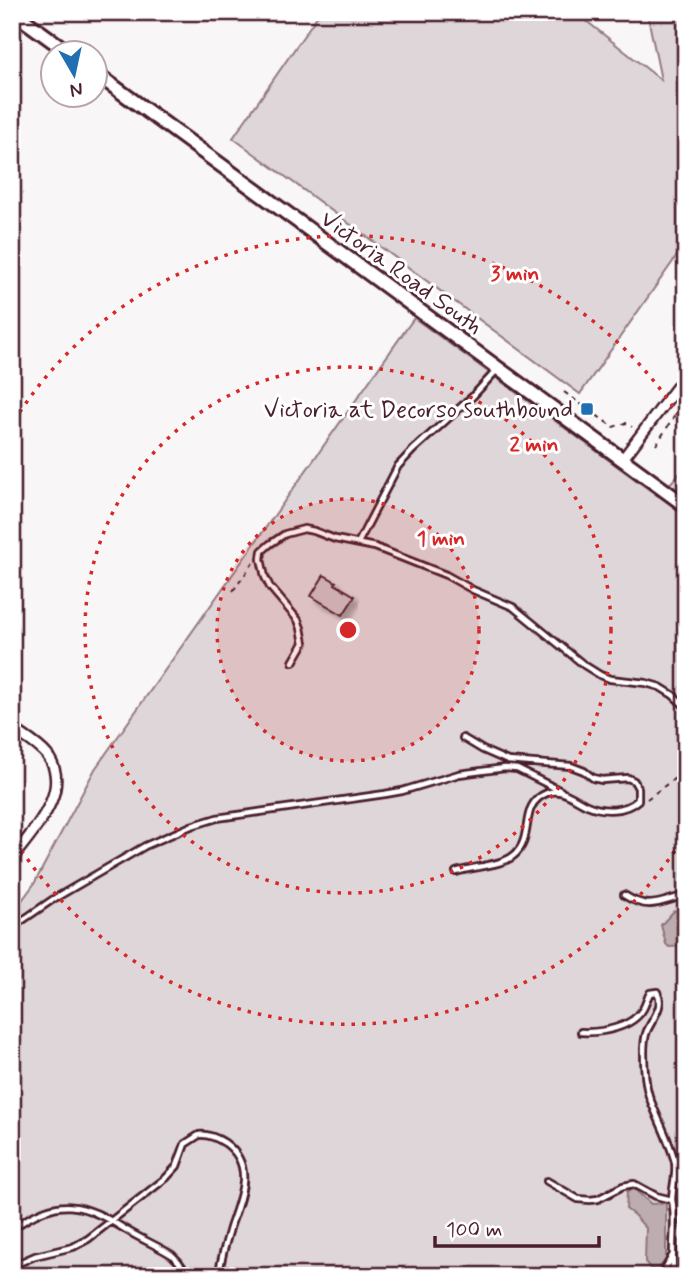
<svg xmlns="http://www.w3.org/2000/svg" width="698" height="1288" viewBox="0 0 698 1288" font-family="Mynerve,sans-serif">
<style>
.green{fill:#ded6d9;stroke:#947a82;stroke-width:2}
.water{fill:#bdadb0;stroke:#8f747b;stroke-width:2}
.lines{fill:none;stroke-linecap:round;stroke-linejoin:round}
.stream{stroke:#8f747b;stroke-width:3.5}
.building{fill:#cdc1c4;stroke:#4a1f2b;stroke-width:2;filter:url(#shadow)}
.lane-casing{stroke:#4a1f2b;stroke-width:10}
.street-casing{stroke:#4a1f2b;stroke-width:14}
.secondary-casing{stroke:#4a1f2b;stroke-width:18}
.path{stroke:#4a1f2b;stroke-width:2;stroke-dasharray:5 5;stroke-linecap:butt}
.lane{stroke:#fff;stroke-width:4.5}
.street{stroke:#fff;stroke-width:9}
.secondary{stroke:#fff;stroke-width:12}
.ring{fill:none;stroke:#d62828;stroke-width:3.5;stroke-dasharray:3.5 7}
.poi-dot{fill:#1f6fb2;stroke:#fff;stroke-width:2.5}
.labels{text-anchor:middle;stroke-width:6;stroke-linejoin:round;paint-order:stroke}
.street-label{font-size:24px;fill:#4a1f2b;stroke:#fff}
.poi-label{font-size:24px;fill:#4a1f2b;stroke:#fff;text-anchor:end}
.centre{fill:#d62828;stroke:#fff;stroke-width:3.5}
.ring-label{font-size:21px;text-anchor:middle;font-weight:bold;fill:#d62828;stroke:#fff;stroke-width:6;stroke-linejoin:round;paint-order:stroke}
</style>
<defs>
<filter id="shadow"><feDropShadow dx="5.5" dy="5.5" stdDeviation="2" flood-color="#0004"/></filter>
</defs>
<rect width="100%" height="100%" fill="#f8f6f7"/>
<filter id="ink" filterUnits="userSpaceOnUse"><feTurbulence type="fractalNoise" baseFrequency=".0143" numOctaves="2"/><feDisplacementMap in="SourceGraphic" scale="14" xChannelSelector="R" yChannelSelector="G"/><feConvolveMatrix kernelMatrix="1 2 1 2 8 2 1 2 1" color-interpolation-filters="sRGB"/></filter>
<g filter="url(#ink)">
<path class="green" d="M320 12H575L661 80 647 12H686V243L580 394 233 138Z
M414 318 658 496 686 467V1276H12V914L34 884 95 769Z"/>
<path class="water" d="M681 909 686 910V946L669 947 666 944 661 925 674 911Z
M634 1189 651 1204 666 1203V1259L659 1268 651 1269 645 1262 646 1228 634 1215 626 1209 627 1192Z"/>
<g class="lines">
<path class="stream" d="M651 1276V1269"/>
</g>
<path class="building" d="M324 575 336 582 335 584 355 596 343 615 311 596Z"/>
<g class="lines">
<defs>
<path id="lane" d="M358 543 398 466 413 450 473 396 496 371
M293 662 304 643 301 628 298 620 270 587 265 577 261 559 262 551 270 544 285 534 304 529 314 531 335 539 375 547 446 575 473 590 513 607 584 665 600 675 610 679 646 683 660 687 673 695 686 707
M456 872C471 867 503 865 513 856 536 838 517 805 547 793 562 787 575 800 587 805 603 812 625 812 638 800V788L634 781 628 778 602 780 593 778 584 771 571 766 508 761 483 750 463 738
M624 895C649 911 659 902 686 895
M12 930 20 922 52 900 145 846 191 826 217 818 385 794 402 791 459 774 505 768 517 769 561 791
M581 1032C601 1033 632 1028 643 1009 646 1004 647 998 650 993L657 992C665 1005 653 1018 647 1031 644 1038 644 1046 644 1053 644 1067 645 1083 649 1096 657 1118 669 1139 675 1162 677 1175 672 1188 672 1200
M199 1135C209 1134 217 1138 225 1143 257 1166 239 1200 230 1228 225 1244 221 1260 218 1276
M547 1181 578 1199 590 1200 598 1199 623 1186 634 1184 656 1196 672 1200C676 1217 673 1235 673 1253 672 1261 674 1268 672 1276
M12 1229C60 1195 81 1202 128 1231 143 1240 158 1246 172 1255L178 1261 189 1276
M12 1266 35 1256 73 1247 88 1239 166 1178 177 1166 185 1144 199 1135
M665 1276 664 1271 672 1256"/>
<path id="street" d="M622 460 686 375
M12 728C23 736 38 744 47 755 74 790 32 831 12 859"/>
<path id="secondary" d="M13 12 68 52
M94 72 686 506"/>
</defs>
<use href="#lane" class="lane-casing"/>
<use href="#street" class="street-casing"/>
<use href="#secondary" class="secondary-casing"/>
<path class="path" d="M564 392 613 427 626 423 632 427
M656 445 686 398
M233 591 253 563
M647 799 686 770"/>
<use href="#lane" class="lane"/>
<use href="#street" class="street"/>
<use href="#secondary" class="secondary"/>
</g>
</g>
<circle cx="348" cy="630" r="131" fill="#d62828" fill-opacity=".12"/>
<g class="ring">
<circle cx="348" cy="630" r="131"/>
<circle cx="348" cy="630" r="263"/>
<path d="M686 833A394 394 0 0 1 14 839M14 421A394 394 0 0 1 686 427"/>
</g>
<rect class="poi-dot" x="580" y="402" width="14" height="14" rx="3.5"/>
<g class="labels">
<g class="street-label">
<text transform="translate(402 272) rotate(36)" y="8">Victoria Road South</text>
</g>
<g class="poi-label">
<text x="573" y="417">Victoria at Decorso southbound</text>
</g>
</g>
<circle cx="348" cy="630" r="10" class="centre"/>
<g class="ring-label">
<text x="515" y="280">3 min</text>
<text x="534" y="451">2 min</text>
<text x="441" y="545">1 min</text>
</g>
<rect width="698" height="1288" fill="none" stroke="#fff" stroke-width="42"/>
<rect x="21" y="21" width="656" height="1246" fill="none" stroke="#4a1f2b" stroke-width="2.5" filter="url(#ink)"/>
<g transform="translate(74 74) rotate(171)"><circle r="33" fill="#ffffff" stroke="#b7a5aa" stroke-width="2"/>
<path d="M0-5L12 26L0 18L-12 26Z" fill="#1f6fb2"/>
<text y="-10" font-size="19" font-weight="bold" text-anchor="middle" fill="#4a1f2b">N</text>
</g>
<path d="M435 1236v10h164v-10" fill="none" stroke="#4a1f2b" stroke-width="3.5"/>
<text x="446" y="1236" font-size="21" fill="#4a1f2b" stroke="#ffffff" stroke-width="5" paint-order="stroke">100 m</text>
</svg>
